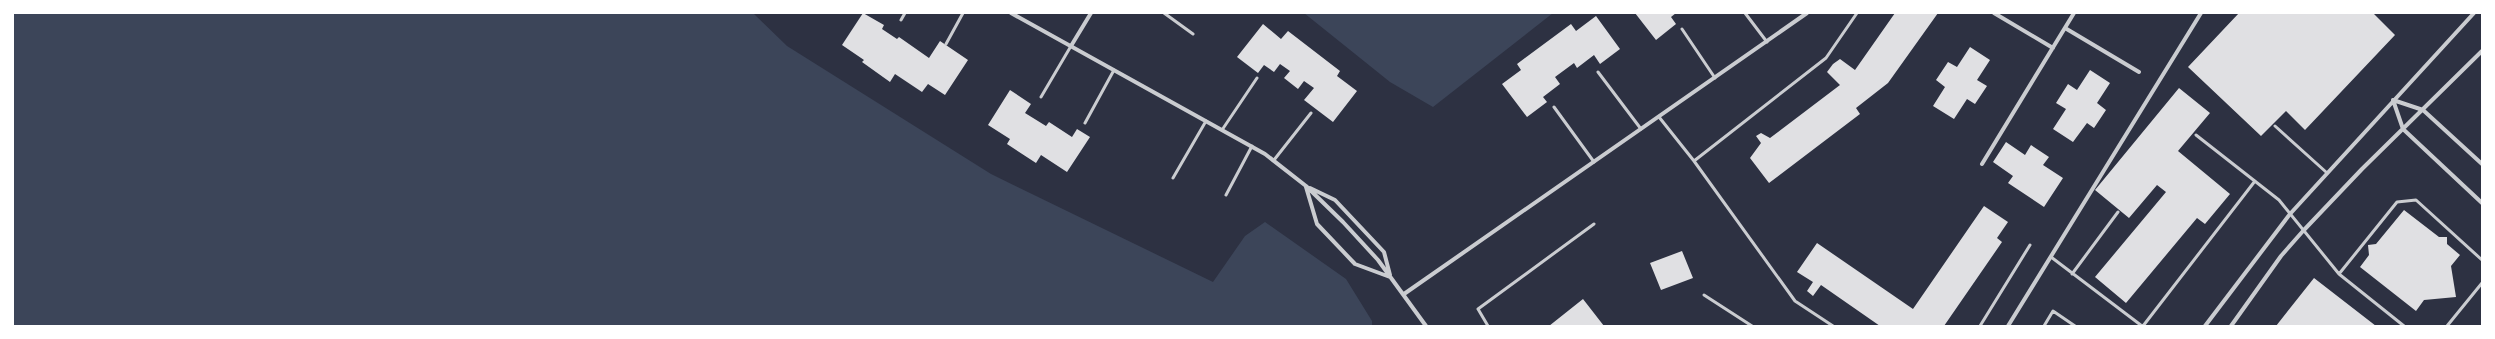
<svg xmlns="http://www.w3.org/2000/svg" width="2495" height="339" viewBox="0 0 2495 339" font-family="Inter,sans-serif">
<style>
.green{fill:#3c4559}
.building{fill:#e0e0e3}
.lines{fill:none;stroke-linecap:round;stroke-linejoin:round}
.service{stroke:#caccd0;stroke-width:3}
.minor{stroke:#caccd0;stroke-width:4}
</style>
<rect width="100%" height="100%" fill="#2d3142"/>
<path class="green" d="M13 13H753L787 46 991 174 1213 282 1245 236 1265 222 1346 279 1372 321V326H13Z
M1304 13H1553L1433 107 1390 82Z"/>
<path class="building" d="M863 13 884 25 882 29 897 39 899 37 929 58 940 41 968 60 945 95 928 84 922 92 895 74 890 82 862 62 864 60 842 45Z
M1635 13H1676L1671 17 1676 24 1656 40Z
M1895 13H1938L1888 83 1856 108 1860 114 1769 183 1750 158 1761 143 1756 136 1761 133 1770 138 1840 85 1827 72 1833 64 1840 59 1855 70Z
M2239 13H2375L2374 14 2395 35 2305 130 2286 111 2261 136 2188 67Z
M1596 16 1620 49 1600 64 1594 55 1577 68 1574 63 1555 77 1560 84 1543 97 1547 102 1527 117 1502 84 1521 70 1517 64 1571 24 1576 31Z
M1263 24 1281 39 1288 31 1340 71 1337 76 1357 91 1333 122 1304 100 1314 88 1304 81 1298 89 1284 78 1290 71 1280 64 1274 72 1264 65 1258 73 1237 57Z
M1970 47 1990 60 1977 80 1987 86 1975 104 1967 99 1954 119 1933 106 1945 87 1936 80 1948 62 1957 67Z
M2090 70 2110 83 2097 103 2106 110 2094 128 2087 123 2073 142 2053 129 2066 109 2056 103 2068 84 2077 90Z
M2179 88 2210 113 2178 151 2230 194 2205 224 2197 218 2126 303 2095 277 2166 192 2157 185 2129 218 2095 190Z
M1010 90 1031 104 1025 113 1046 126 1049 122 1072 137 1077 129 1090 137 1067 172 1041 155 1036 163 1007 144 1010 139 988 125Z
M2006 142 2025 155 2031 145 2049 157 2043 165 2063 178 2044 207 2008 183 2013 176 1993 162Z
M1984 206 2008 222 1997 238 2002 242 1944 326H1880L1821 285 1813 296 1807 291 1813 282 1797 272 1817 243 1913 309Z
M2404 210 2439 237H2447V244L2460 255 2451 266 2456 297 2424 300 2416 311 2360 267 2369 255 2368 245 2376 244Z
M1682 251 1693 278 1661 290 1650 263Z
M2314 278 2376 326H2276Z
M1583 299 1604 326H1549Z"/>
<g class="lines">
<path class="service" d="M1164 13 1193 34
M1745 13 1767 42
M901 20 905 13
M1682 29 1715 78
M946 44 963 13
M1598 72 1641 129
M1041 97 1071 46
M1554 107 1594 162
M1659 117 1694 161 1826 58 1857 13
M1085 123 1114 70
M2275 126 2326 172
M1222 130 1257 78
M2196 135 2279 200 2339 274 2404 326
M1274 160 1311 113
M1694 161 1795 301 1833 326
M1173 178 1206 121
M1226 195 1252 146
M2051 257 2142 326
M2072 274 2118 212
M2339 274 2397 202 2416 200 2482 260
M1704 295 1752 326
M1488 326 1478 309 1594 224
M1980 326 2030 245
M2044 326 2053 311 2075 326
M2143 326 2255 181
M2447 326 2482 283"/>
<path class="minor" d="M1011 13 1265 154 1306 186 1343 222 1378 260 1426 326
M1994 13 2053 48
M2065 28 2139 72
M1071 46 1091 13
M2393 100 2403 129 2482 203
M2393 100 2423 110 2482 164
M1982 164 2074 13
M1306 187 1317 224 1355 264 1390 277
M1310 188 1335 200 1384 252 1390 275
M1404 294 1807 13
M2008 326 2201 13
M2205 326 2290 214 2474 13
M2231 326 2281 256 2303 231 2362 169 2482 51"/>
</g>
<rect width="2495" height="339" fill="none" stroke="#ffffff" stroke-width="28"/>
</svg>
